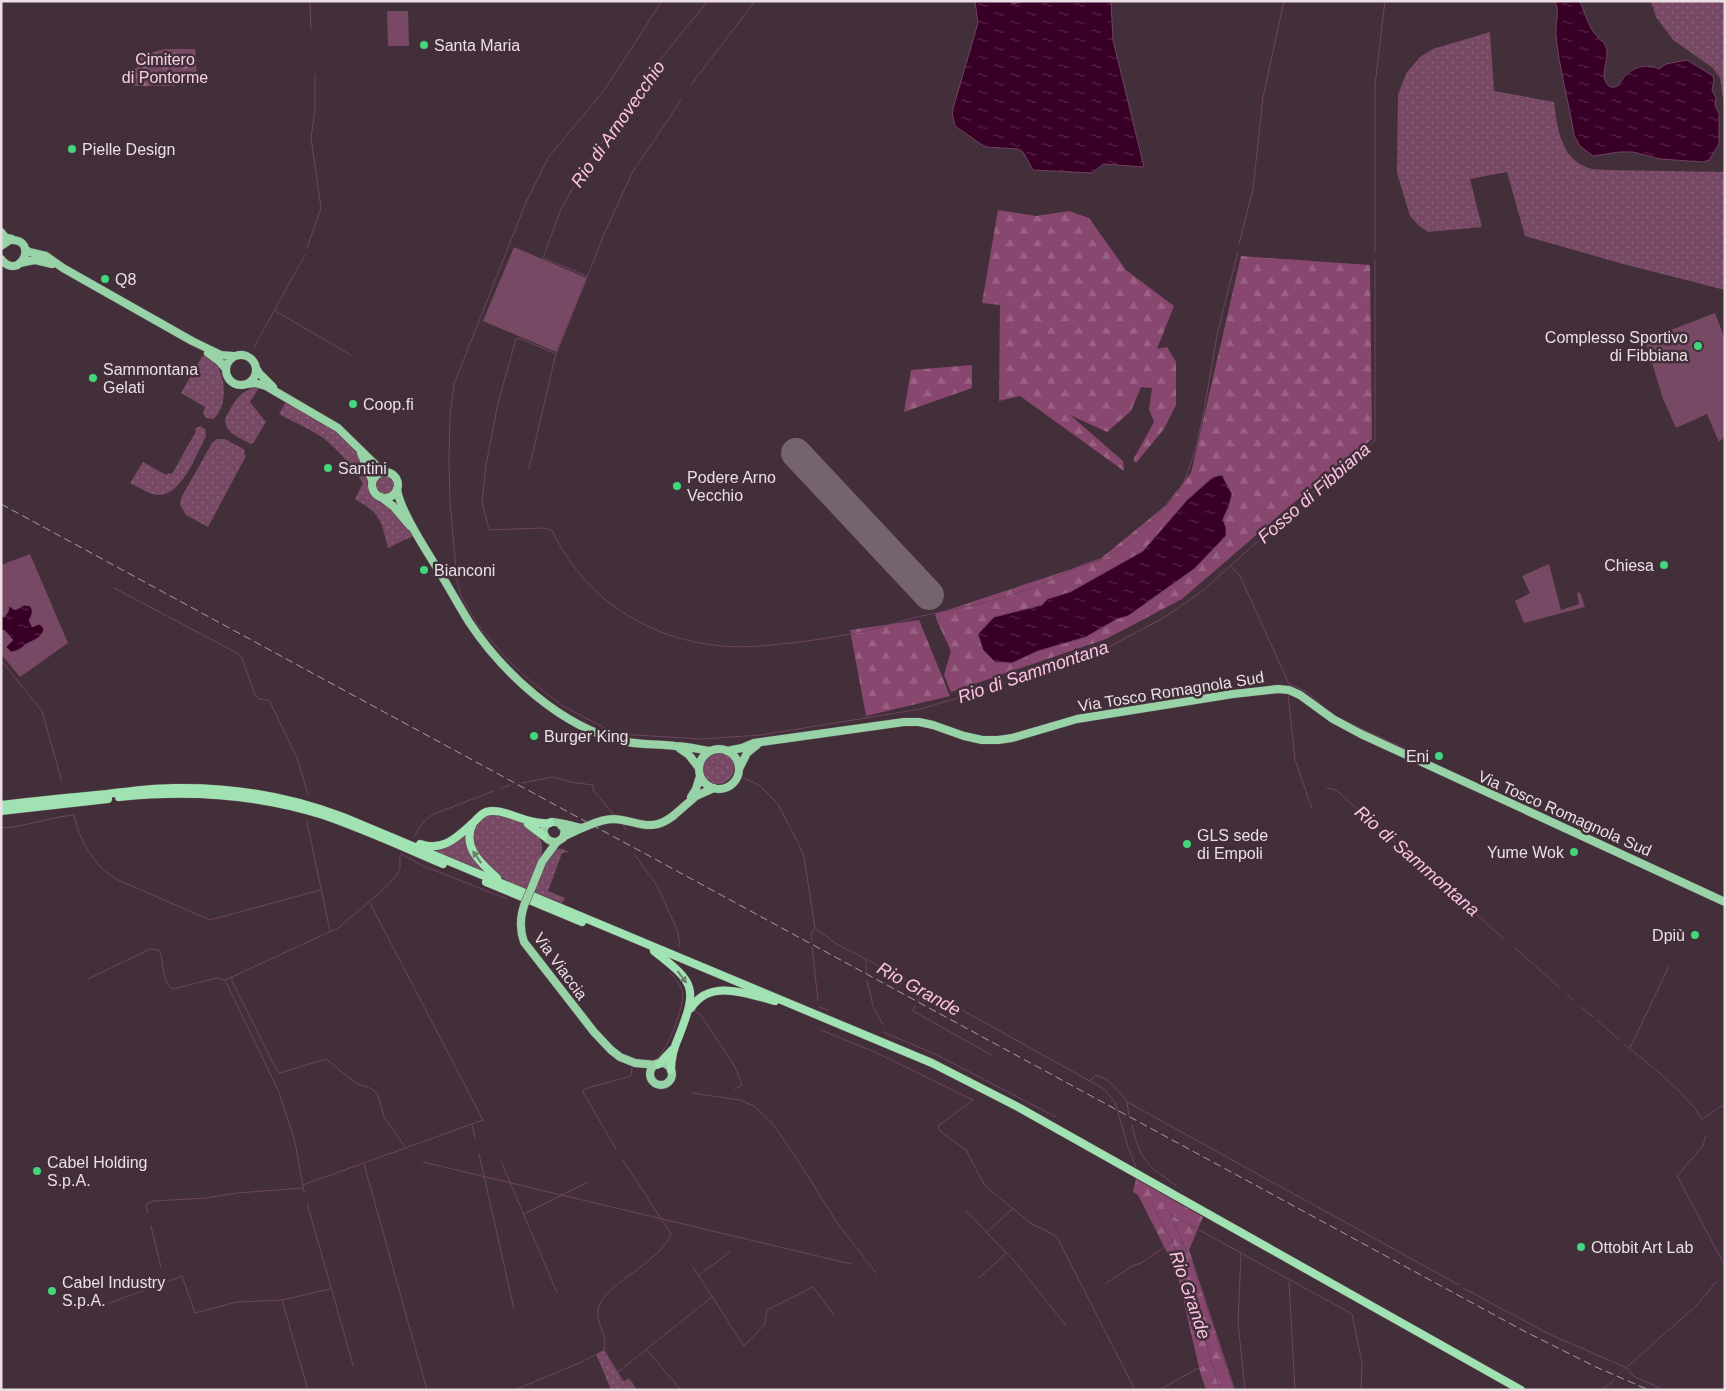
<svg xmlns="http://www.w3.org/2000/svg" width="1726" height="1391" viewBox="0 0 1726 1391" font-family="Helvetica,sans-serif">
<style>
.grass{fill:url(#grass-dots)}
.forest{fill:url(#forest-firs)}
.cemetery{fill:url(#cemetery-stones)}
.green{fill:#784964}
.water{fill:url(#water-ripples);stroke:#6e4360}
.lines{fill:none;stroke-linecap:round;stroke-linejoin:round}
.stream{stroke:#6e4360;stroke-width:1}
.runway{stroke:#75646d;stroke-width:30}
.primary-casing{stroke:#5d4b55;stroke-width:9}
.trunk-casing{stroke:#5d4b55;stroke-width:9}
.primary{stroke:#98d3a7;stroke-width:8}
.trunk{stroke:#a1e2b2;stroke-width:8}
.rail{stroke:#a899a1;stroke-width:1;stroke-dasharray:8 4;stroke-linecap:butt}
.primary-bridge-casing{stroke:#5d4b55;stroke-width:9;stroke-linecap:butt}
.primary-bridge{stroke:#98d3a7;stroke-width:8}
.oneway{fill:#6d806f}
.poi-dot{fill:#41d77c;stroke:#422f39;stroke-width:2}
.labels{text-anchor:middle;stroke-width:5;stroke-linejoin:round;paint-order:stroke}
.poi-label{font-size:16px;fill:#ebdfe5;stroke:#422f39;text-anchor:start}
.park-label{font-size:16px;fill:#f8d0e5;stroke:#422f39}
.street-label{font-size:16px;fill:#ebdfe5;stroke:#422f39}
.water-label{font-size:18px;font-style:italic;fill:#fec3e4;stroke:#422f39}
</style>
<defs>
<pattern id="grass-dots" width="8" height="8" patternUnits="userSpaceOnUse" patternTransform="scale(1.25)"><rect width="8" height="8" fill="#784964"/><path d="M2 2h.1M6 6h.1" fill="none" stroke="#8b637a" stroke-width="1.8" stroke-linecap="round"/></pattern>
<pattern id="forest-firs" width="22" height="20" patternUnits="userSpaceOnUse" patternTransform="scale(1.25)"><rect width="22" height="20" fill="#88476e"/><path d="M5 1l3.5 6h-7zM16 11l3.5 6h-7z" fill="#996183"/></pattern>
<pattern id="cemetery-stones" width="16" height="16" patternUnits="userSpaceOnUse" patternTransform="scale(1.25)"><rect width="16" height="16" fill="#784964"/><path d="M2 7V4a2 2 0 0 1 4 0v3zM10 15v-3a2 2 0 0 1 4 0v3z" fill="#8b637a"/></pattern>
<pattern id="water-ripples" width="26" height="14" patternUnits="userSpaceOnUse" patternTransform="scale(1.25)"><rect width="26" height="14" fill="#390027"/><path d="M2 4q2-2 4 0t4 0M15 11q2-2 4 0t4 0" fill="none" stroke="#562546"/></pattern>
</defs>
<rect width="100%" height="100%" fill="#422f39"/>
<path class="grass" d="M1651 1H1725V112L1720 78 1713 68 1673 40 1656 17Z
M1490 32 1494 91 1554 102C1557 125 1560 157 1586 167 1591 170 1599 169 1606 170L1725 172V290L1623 264 1525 236 1507 172 1470 179 1482 227 1428 232 1419 226 1410 216 1397 173 1398 94 1407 72 1420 57 1433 49Z
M203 355C208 359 214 362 218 367 226 381 227 408 213 419L206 418 203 413 205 407 181 393Z
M257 387 259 388 250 402 266 422 254 442 251 444C240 438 225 433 225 419 233 404 239 390 257 387Z
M286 401 335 431 355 450 362 461 367 476 369 493 376 500 392 509 413 536 388 548C381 520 381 514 355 499L363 483C353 468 341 453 327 441 313 430 295 423 279 414Z
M200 426 205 429 206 436C197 453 182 495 159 495 149 495 139 487 130 483L143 462 166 475 169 473 172 474 196 431 195 429Z
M217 439H225L245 450 244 454 246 456 208 527 186 515 180 505 181 498 212 443Z
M376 485a9 9 0 1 1 18 0a9 9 0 1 1-18 0Z
M702 768a16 16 0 1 1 32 0a16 16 0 1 1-32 0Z
M493 813C511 816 545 827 542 850 541 863 533 876 528 887L536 890C538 879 546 852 558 849 562 848 565 850 569 852L562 853 548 891 565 898 562 903C533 891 493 882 476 853 472 847 473 836 472 830L485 816Z
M466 831 486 873 430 850Z
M604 1350 623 1382 629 1378 637 1390H611L596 1354Z"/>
<path class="forest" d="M998 210 1036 216 1069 211 1089 218 1126 270 1174 306 1157 349 1167 347 1176 362V405L1164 429 1136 463 1133 460 1154 422 1149 409 1152 388 1141 387 1131 411 1107 432 1070 415 1123 461 1124 471 1020 396 999 401 1000 305 982 303Z
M1241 256 1370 265 1372 439 1291 505 1182 599 1106 639 951 692 944 675 951 651 937 621 935 614 1099 560 1165 506 1191 473Z
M972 365V388L904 412 911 370Z
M919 620 950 696 866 716 850 630Z
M1136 1179 1203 1217 1189 1250 1235 1390H1206L1200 1372 1177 1272 1138 1195 1133 1192Z"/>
<path class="cemetery" d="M165 49H195L197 80 173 86H134L133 69 137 68 136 57 149 58 150 53Z"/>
<path class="green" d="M387 11H408L409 46H388Z
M514 247 587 278 556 352 483 321Z
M1715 313 1725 339V436L1719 442 1707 414 1676 428 1663 399 1645 340Z
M30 554 68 643 20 677 1 654V565Z
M1549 564 1561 610 1579 604 1577 593 1580 592 1585 607 1524 623 1515 601 1530 593 1522 576Z"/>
<path class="water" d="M975 1H1010L1013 4 1025 1H1111L1113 40 1144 167 1103 164 1092 173 1033 170 1023 152 1018 149 985 147 955 126 952 112 978 23Z
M1555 1H1579C1585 11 1587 23 1594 33 1599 39 1606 42 1607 51 1608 64 1598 77 1610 87H1616C1620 84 1621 81 1624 77 1633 67 1647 63 1659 69L1666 64 1687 60 1713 76 1714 81 1712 90 1716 98 1715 106 1719 113V144L1709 160 1703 162 1660 159 1633 152H1620L1593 156 1580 146 1574 135C1569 102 1559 69 1556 35 1555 24 1560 12 1555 1Z
M1222 475 1232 494 1229 506 1223 519 1226 528V536L1194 569 1128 616 1117 619 1086 637 1038 651 1012 663 995 662 983 650 978 634 994 617 1042 605 1047 599 1070 592 1143 551 1187 500 1213 477Z
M24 605 30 606C34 611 32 615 29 620L32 627 39 624 42 626 44 630C38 641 34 639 25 645 20 649 18 651 11 652L6 647 13 640 4 630 1 631V616L4 617 8 612 9 606 15 610Z"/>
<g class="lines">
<path class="stream" d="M310 1 311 30
M662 1 605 89 548 158 527 200 454 384 450 416 449 459 450 502 457 580 461 596 477 624 508 660 529 680 563 706 605 728 619 734 702 739 761 735 921 709 994 687 1107 648 1165 617 1201 592 1319 487 1375 441V260
M691 85 755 1
M1239 244 1253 189 1263 97 1284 1
M307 248 321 208 311 138 315 109V74
M1375 252V85L1385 1
M587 276 543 258 561 209 582 172 645 80 667 51 708 1
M275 311 351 355
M254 347 305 255
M556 354 519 338 516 339 498 403 486 465 482 502 489 530 543 528 552 530C589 611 673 653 761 646 796 643 832 638 866 631 883 627 900 621 917 617 955 609 993 602 1029 589 1048 583 1064 572 1082 565 1092 560 1103 560 1113 553 1130 543 1154 520 1167 505 1174 497 1182 487 1186 477 1203 434 1208 382 1217 336 1223 308 1231 280 1238 252
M529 469 555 357 605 232 632 173 681 100
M1231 566 1240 576 1289 684 1307 692 1327 710
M114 588 237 653 242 658 255 695 259 699 268 700 270 702 297 758 308 794
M1 660 42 711 62 782
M1288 694 1295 759 1312 809
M1345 721 1412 752
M706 760 733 773
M744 778 759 785 778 804 799 845 804 857 815 928 835 943 937 996 1104 1089 1115 1102 1128 1147 1136 1167
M522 783 553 777 570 782 593 785V790L615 816
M501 788 510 785
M1327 788 1336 790 1504 939
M307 822 330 931
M623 824 626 830
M1 828C26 827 50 817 74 815 80 841 93 865 116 879L210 920 320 890
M413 838 424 821 432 815 493 791
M634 854 658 887 678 932 680 947
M812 941 811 934 814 929
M812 947 818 1001
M1514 947 1559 987
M866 960V973
M232 977V981L277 1071 280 1073 326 1059 356 1083 372 1089 378 1095 384 1117 406 1148
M88 979 150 949 159 950C165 961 160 981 173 989L217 978 225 980 232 977 338 928 384 889 396 876 400 868V856L402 854 421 865 507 899
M225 980 279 1092 295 1142 304 1192
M867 980 873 1006 883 1025
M1567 994 1574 1001
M918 1001 924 990
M915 1006 913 1011 993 1056
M819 1007 828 1010
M1581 1007 1593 1017
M695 1011 700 1014 734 1065 742 1085 735 1089
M1597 1020 1619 1040
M821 1030 875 1052 973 1100 938 1126 940 1131 966 1150 985 1186 1032 1224 1047 1231 1057 1237 1135 1390
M883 1032 935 1054 1056 1117
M1624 1044C1648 1064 1686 1092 1702 1119L1725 1104
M1630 1048 1669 966
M637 1059C643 1059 651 1062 656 1059 667 1051 686 1004 682 991 680 983 674 977 669 972
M1090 1080 1096 1075C1110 1079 1119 1091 1127 1102L1459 1285
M692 1093 740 1100 754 1106 772 1123 797 1159 838 1224 876 1273
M1127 1103 1129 1115
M472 1125 475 1138
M1132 1125C1140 1160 1147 1166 1176 1185
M1706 1135 1703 1146 1677 1176 1725 1266
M616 1149 583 1092 584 1089 631 1076 632 1068
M479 1154 514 1309
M622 1159 671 1234C659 1264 603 1284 598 1309 595 1324 609 1335 604 1350L629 1390
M501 1161 557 1293
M423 1162 851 1264
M364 1164 427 1390
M303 1185 483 1120 370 903
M307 1203 353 1365
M1152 1204 1172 1241 1189 1285 1220 1390
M1164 1207 1170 1214 1193 1266 1234 1390
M966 1211 1017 1264 1066 1326
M148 1213 146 1206 147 1204 153 1201 206 1198 237 1193 302 1188
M524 1214 588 1182
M1170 1214 1352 1314 1362 1363 1361 1390
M151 1226 161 1267
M987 1232 1012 1209
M1241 1253 1238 1323 1245 1390
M693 1267 744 1346 765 1324 767 1310 813 1287 834 1315
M699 1275 730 1252
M1724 1275 1725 1273
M979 1278 1006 1253
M1289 1281 1295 1390
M1105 1284 1132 1266 1141 1263 1172 1242
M1463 1288 1549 1334 1627 1368 1633 1376 1664 1390
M282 1300 308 1390
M107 1304 182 1276 195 1313 237 1302 282 1300 330 1289
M647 1350 681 1390
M618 1372 712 1297
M1619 1374 1697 1305 1716 1282
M515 1390 579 1363 603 1351
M1159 1390 1211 1361
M1602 1390 1614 1380"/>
<path class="runway" d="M796 453 929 595"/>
<defs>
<path id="primary" d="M1 232 5 237 12 239
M1 246 10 240C40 238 20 283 1 259
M25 249 29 252 46 256 63 268 192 341 221 355 233 356
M20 263 35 260 52 264
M208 353 219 361 226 369
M226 370a15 15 0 1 1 30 0a15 15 0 1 1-30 0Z
M256 368 259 373 273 387
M247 384 255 383 266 386 338 428 383 472
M361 453 372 480
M372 485a13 13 0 1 1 26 0a13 13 0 1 1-26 0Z
M397 489C400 511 428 553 440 573 450 589 459 606 469 622 503 673 561 727 622 741 639 745 657 744 675 746 686 746 697 749 709 751
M381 497 393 506 410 526
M679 748 689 755 699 768
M699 769a20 20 0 1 1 40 0a20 20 0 1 1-40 0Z
M727 751 742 748 754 743 904 722H919L933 725 964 736 982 740H998L1012 738 1077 719 1233 694 1278 689 1289 690 1300 695 1333 719 1361 734 1725 902
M739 769 747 753 757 745
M691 797 696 789 700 776
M673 816 696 796 714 788
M560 824 565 830 563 838 557 842C544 843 538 827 551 822 556 821 575 827 582 828
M563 837 582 828
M532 887 542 862 556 843
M525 903C520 916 519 928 524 942L594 1032 611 1050 620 1057 635 1063 656 1065
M650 1074a11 11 0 1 1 22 0a11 11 0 1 1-22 0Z"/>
<path id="trunk" d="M119 797C188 790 257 794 323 815 364 829 403 847 443 864
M1 805C37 801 72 797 107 794 130 791 153 788 175 788 233 787 290 797 343 817L932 1063 1018 1107 1521 1390
M1 811 108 799
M473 823C461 847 481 863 497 878
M528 824 544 836
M420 844C444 852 457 837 474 822 478 818 481 814 486 812 502 806 527 826 550 823
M486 882 582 922
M654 951C695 983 698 987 679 1036 674 1047 671 1058 671 1070
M691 1008C710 978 747 994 775 1001
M659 1064 673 1049"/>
</defs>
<use href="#primary" class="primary-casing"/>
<use href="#trunk" class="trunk-casing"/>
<use href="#primary" class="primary"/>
<use href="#trunk" class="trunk"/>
<path class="rail" d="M1 504 1524 1331 1596 1367 1649 1390"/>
<defs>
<path id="primary-bridge" d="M582 828C592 824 602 819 613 819 637 820 650 834 673 816
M525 903 532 887"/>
</defs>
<use href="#primary-bridge" class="primary-bridge-casing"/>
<use href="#primary-bridge" class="primary-bridge"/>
</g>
<defs><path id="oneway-solid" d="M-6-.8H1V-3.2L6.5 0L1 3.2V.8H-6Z" transform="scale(1.25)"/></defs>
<g class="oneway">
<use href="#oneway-solid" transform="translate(477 857) rotate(-125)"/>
<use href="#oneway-solid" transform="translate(682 977) rotate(53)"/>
</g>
<g class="poi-dot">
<circle cx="424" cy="45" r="5"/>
<circle cx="72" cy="149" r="5"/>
<circle cx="105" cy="279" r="5"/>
<circle cx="1698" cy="346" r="5"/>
<circle cx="93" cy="378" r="5"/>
<circle cx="353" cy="404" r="5"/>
<circle cx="328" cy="468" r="5"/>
<circle cx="677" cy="486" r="5"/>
<circle cx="1664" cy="565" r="5"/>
<circle cx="424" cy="570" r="5"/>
<circle cx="534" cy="736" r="5"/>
<circle cx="1439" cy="756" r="5"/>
<circle cx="1187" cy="844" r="5"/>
<circle cx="1574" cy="852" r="5"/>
<circle cx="1695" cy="935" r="5"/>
<circle cx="37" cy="1171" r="5"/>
<circle cx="1581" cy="1247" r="5"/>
<circle cx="52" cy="1291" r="5"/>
</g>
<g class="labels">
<g class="poi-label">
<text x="434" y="51">Santa Maria</text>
<text x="82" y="155">Pielle Design</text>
<text x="115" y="285">Q8</text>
<text x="1688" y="343" text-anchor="end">Complesso Sportivo<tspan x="1688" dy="18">di Fibbiana</tspan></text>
<text x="103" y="375">Sammontana<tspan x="103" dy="18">Gelati</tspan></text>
<text x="363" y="410">Coop.fi</text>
<text x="338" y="474">Santini</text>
<text x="687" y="483">Podere Arno<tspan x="687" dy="18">Vecchio</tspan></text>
<text x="1654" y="571" text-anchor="end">Chiesa</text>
<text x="434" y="576">Bianconi</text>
<text x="544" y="742">Burger King</text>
<text x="1429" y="762" text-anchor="end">Eni</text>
<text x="1197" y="841">GLS sede<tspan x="1197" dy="18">di Empoli</tspan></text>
<text x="1564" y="858" text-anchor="end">Yume Wok</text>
<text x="1685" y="941" text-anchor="end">Dpiù</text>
<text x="47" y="1168">Cabel Holding<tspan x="47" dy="18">S.p.A.</tspan></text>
<text x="1591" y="1253">Ottobit Art Lab</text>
<text x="62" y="1288">Cabel Industry<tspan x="62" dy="18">S.p.A.</tspan></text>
</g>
<g class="park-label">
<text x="165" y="65">Cimitero<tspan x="165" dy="18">di Pontorme</tspan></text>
</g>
<g class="street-label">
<text transform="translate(1171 691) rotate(-9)" y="6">Via Tosco Romagnola Sud</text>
<text transform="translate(1565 813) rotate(24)" y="6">Via Tosco Romagnola Sud</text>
<text transform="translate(561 966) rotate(54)" y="6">Via Viaccia</text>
</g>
<g class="water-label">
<text transform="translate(618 124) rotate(-55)" y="6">Rio di Arnovecchio</text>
<text transform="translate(1314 493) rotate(-41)" y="6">Fosso di Fibbiana</text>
<text transform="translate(1033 672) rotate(-19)" y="6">Rio di Sammontana</text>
<text transform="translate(1417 861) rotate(41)" y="6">Rio di Sammontana</text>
<text transform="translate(919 989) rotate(29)" y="6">Rio Grande</text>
<text transform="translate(1190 1295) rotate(71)" y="6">Rio Grande</text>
</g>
</g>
<rect width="1726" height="1391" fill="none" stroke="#ebdfe5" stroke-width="5"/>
</svg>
